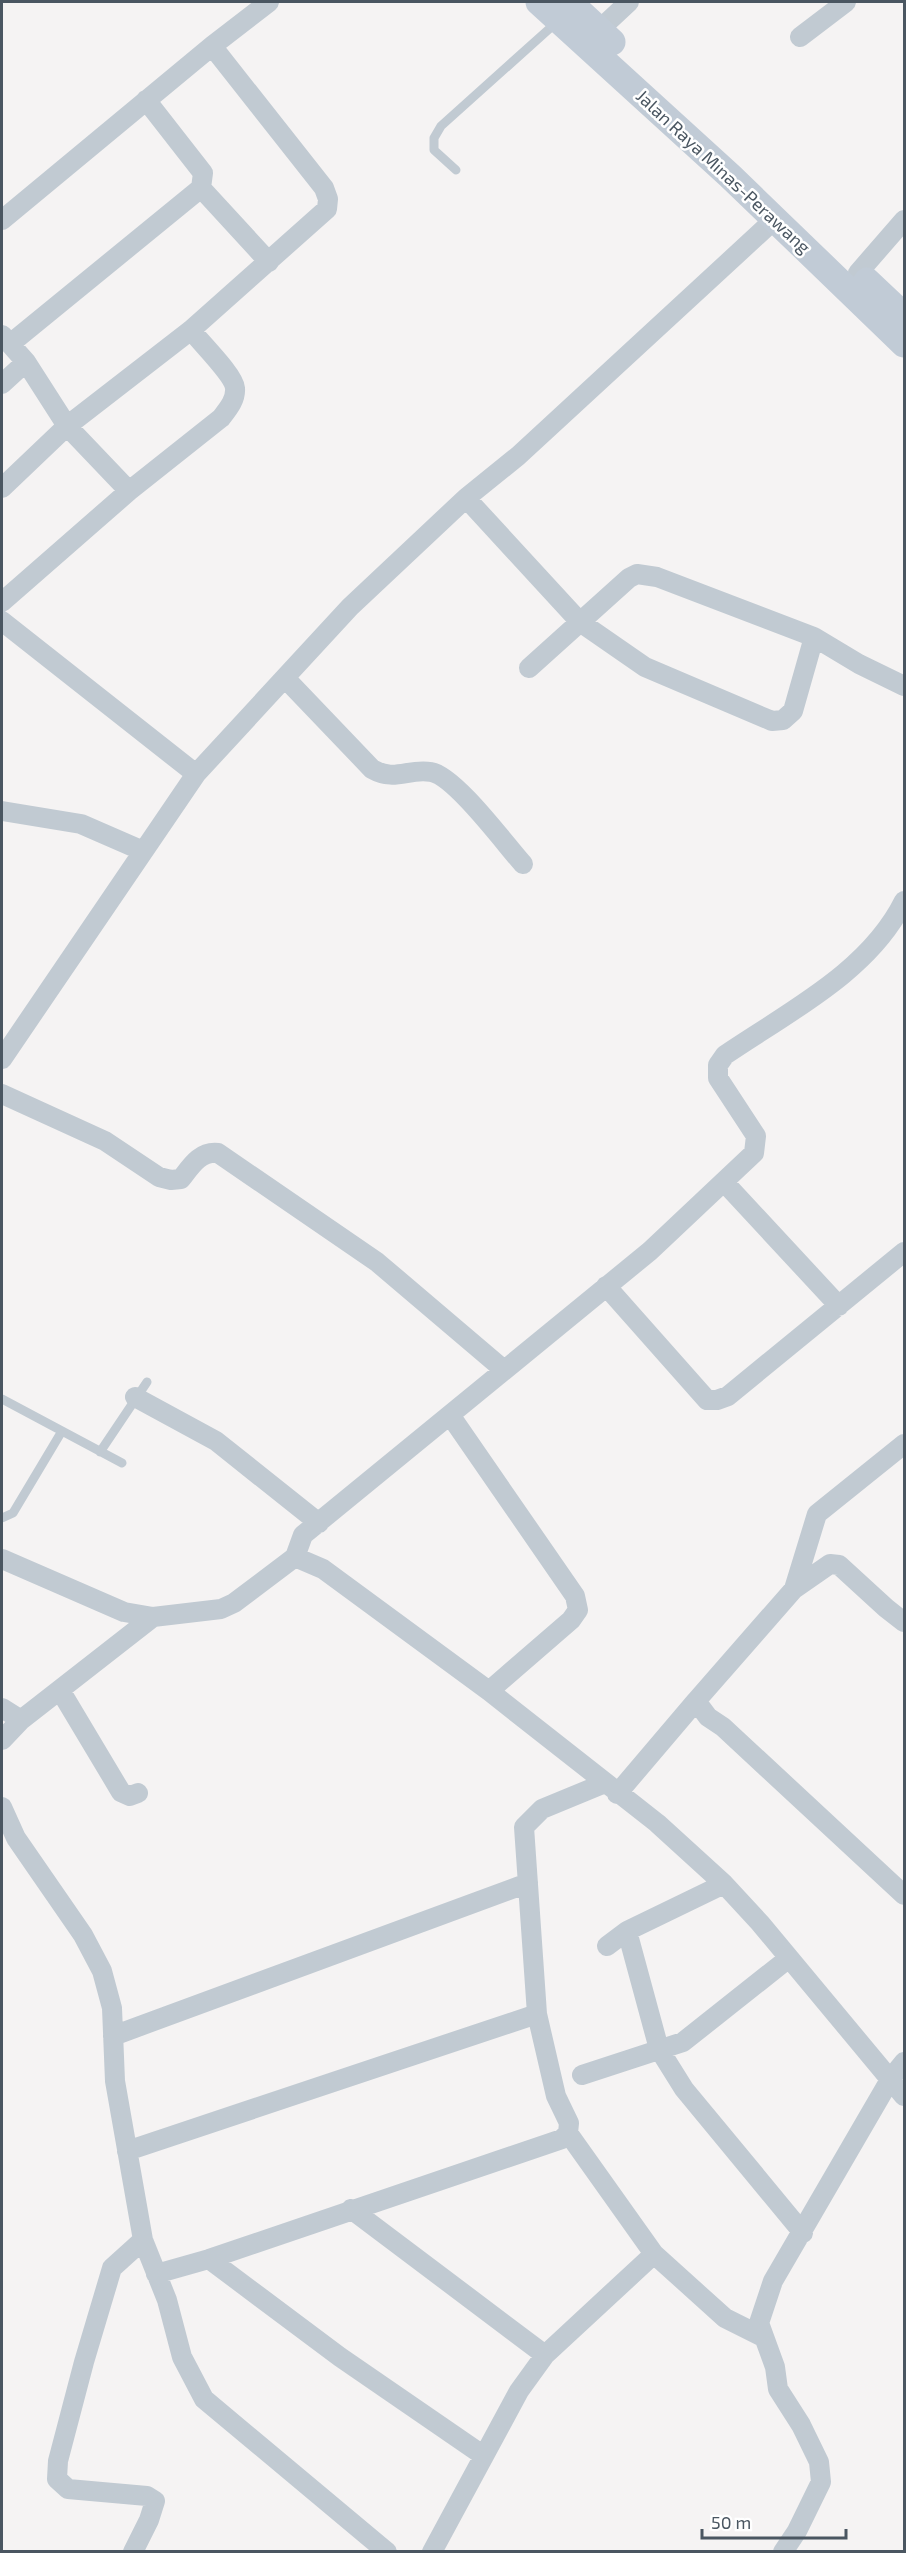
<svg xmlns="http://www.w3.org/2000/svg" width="906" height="2553" viewBox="0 0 906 2553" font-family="'Exo 2',sans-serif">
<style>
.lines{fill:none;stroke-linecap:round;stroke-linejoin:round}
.lane{stroke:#c1cad2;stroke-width:9}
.street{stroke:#c1cad2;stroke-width:20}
.secondary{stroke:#c1cbd6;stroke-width:27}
.labels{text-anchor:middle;stroke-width:5;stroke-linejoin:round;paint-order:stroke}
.street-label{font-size:18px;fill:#4a5661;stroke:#fff}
</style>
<rect width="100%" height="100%" fill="#f5f3f3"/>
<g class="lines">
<path class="lane" d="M456 170 434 150V138L441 126 558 21
M2 1399 122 1463
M100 1452 147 1382
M2 1518 13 1513 62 1431"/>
<path class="street" d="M599 30 629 2
M800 37 846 2
M201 188 269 262
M2 220 212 46 269 2
M858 273 904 220
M2 335 26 362 67 426 129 491
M10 344 201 188 203 173 146 100
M2 384 26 362
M2 488 67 426 191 330 327 209 328 199 324 188 212 46
M466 498 580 622 645 667 772 721 783 720 793 711 814 637 859 664 904 686
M2 602 129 491 221 418C228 409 236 400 235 388 234 375 200 342 191 330
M2 621 196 774
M529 668 629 578 637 574 657 577 814 637
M285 678 372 769C395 782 408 768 431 772 455 776 505 844 523 864
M2 811 81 824 143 851
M2 1059 196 774 350 607 466 498 518 456 774 220
M2 1094 105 1141 159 1177 171 1180 181 1179C191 1166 200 1151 218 1153L377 1262 504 1370
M724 1182 839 1306
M606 1286 707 1400H717L728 1396 904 1252
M135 1397 216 1441 319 1523
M450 1415 575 1596 578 1610 571 1620 489 1691
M295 1557 303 1535 650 1251 754 1153 756 1136 718 1078V1065L725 1055C788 1012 869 972 904 901
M2 1559 124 1612 153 1617 221 1609 234 1603 295 1557 323 1569 489 1691 657 1823 724 1884 760 1923 904 2096
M794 1589 817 1514 904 1444
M60 1690 121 1792 130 1796 138 1793
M696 1701 794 1589 830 1564 839 1565 886 1608 904 1622
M2 1708 21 1720
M2 1740 21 1720 153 1617
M617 1794 696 1701 708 1717 723 1727 904 1895
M2 1807 16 1838 83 1935 102 1971 112 2008 115 2081 143 2240 167 2300 182 2357 204 2399 387 2552
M627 1931 724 1884
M607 1946 627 1931 659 2049 684 2089 803 2233
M113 2036 528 1883
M582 2075 683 2042 789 1958
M568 2133 654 2254 725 2318 763 2337
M127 2151 537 2014
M351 2209 545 2355
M209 2259 340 2357 484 2456
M156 2274 209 2259 562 2139 568 2133 569 2123 556 2096 537 2014 524 1827 542 1809 605 1783
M133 2552 149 2520 155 2501 147 2496 68 2489 57 2479 58 2461 84 2362 112 2268 143 2240
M432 2552 519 2391 545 2355 654 2254
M783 2552 797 2531 821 2482 819 2462 801 2425 778 2389 775 2367 759 2323 773 2281 891 2078 904 2062"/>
<path class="secondary" d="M539 2 730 176 904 344
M569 2 612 42
M867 281 904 316"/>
</g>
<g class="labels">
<g class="street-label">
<text transform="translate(723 172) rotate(43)" y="6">Jalan Raya Minas-Perawang</text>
</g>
</g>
<rect width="906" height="2553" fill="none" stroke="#4a5661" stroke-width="6"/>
<path d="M702 2529v9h144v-9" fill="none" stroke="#4a5661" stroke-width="3"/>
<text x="711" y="2529" font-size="18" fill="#4a5661" stroke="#ffffff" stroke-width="4.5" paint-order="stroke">50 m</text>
</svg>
